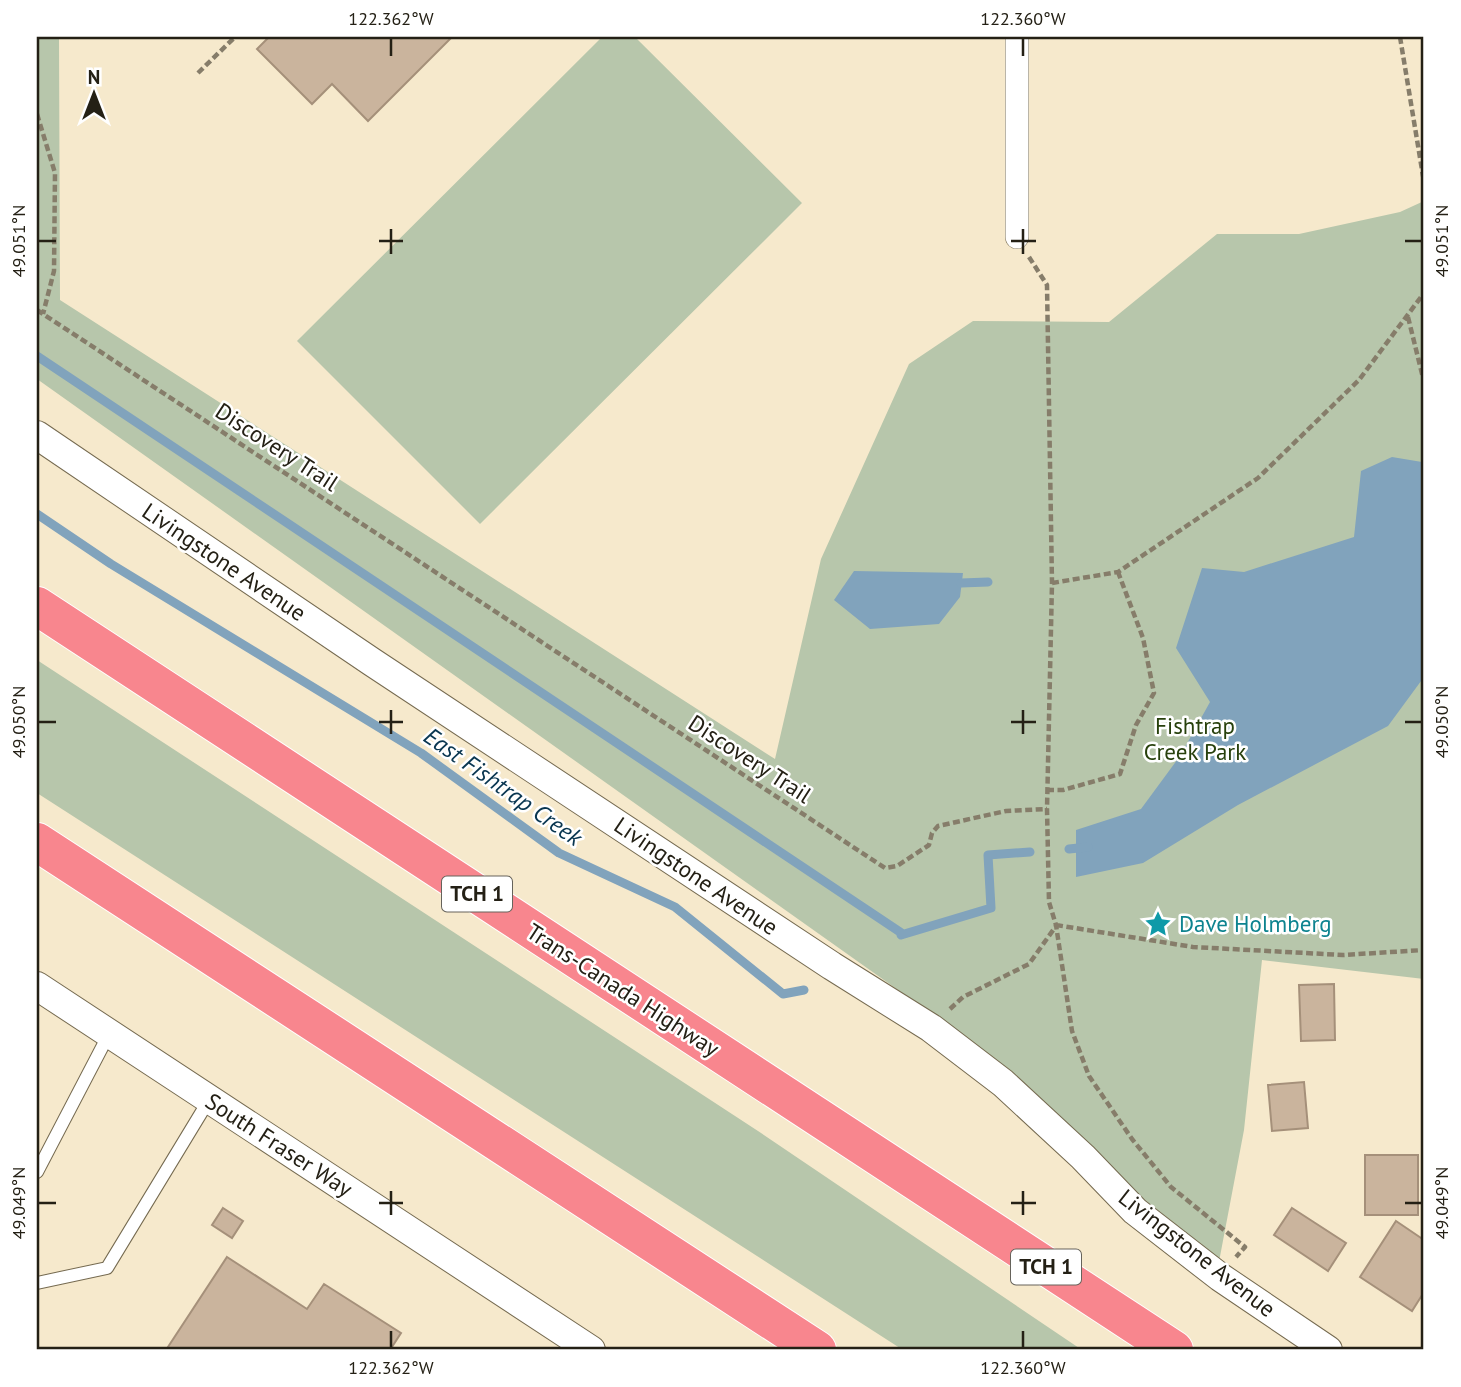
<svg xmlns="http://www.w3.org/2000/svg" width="1461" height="1387" viewBox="0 0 1461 1387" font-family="'PT Sans',sans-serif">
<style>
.green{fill:#b7c6ab}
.water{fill:#81a3bc}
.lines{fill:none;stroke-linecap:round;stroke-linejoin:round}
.stream{stroke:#81a3bc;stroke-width:9}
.building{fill:#cab49d;stroke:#a5907a;stroke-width:2}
.service-casing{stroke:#756a50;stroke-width:14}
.minor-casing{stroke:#756a50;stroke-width:24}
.tertiary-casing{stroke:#756a50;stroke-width:30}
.motorway-casing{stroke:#fff;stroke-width:40}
.path{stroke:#867d6a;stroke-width:4.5;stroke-dasharray:7 3.5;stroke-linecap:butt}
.service{stroke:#fff;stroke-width:12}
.minor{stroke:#fff;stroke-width:23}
.tertiary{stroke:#fff;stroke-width:28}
.motorway{stroke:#f8868e;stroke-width:38}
.ticks{fill:none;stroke:#242015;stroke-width:2.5}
.labels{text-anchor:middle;stroke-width:5;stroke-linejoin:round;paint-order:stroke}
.shield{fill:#fff;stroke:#66635b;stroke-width:2}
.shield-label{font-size:21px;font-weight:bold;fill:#242015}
.street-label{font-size:23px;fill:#242015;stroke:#fff}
.park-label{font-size:23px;fill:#27400c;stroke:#fff}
.culture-label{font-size:23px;fill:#0d838f;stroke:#fff;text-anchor:start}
.water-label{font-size:24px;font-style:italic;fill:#093650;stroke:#fff}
.neatline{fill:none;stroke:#242015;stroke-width:2.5}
.ticks-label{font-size:18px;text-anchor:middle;fill:#242015}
</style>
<rect width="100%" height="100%" fill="#f6e9cc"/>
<path class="green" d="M37 37H59L60 300 775 759 821 559 909 364 973 321 1109 322 1217 234H1299L1400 212 1424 201V979L1262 960 1244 1130 1218 1267 960 1034 37 379Z
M602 37H635L802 203 480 524 297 341Z
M37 660 758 1131 1082 1350H903L37 793Z"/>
<path class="water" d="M1392 457 1422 462 1424 459V677L1388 726 1238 805 1143 863 1076 877V830L1141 809 1180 756 1210 702 1176 648 1202 568 1244 572 1354 537 1361 471Z
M854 571 963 573 960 597 939 624 870 629 834 600Z"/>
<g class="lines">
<path class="stream" d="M37 356 903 934
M37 514 111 564 421 753 559 853 675 907 783 994 804 990
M961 583 988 582
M1069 849 1088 847
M901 935 991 908 988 855 1030 852"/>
</g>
<path class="building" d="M269 37H452L368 121 332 84 312 104 257 49Z
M1334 984 1335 1040 1301 1041 1299 985Z
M1304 1082 1308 1128 1272 1131 1268 1085Z
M1365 1155H1418V1215H1365Z
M223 1208 243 1221 232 1238 212 1225Z
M1292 1208 1346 1243 1328 1271 1274 1235Z
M1396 1221 1424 1240V1292L1412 1311 1360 1277Z
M227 1257 307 1309 324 1284 401 1333 390 1350H166Z"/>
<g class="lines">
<defs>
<path id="service" d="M37 1172 109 1034
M37 1283 107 1268 209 1100"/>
<path id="minor" d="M1017 237V37"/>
<path id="tertiary" d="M37 435 372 662 832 966 931 1028 1003 1083 1083 1157 1135 1211 1220 1277 1328 1350
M37 986 591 1350"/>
<path id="motorway" d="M37 606 1174 1350
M37 842 817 1350"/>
</defs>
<use href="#service" class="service-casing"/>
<use href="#minor" class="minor-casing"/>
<use href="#tertiary" class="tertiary-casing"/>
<use href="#motorway" class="motorway-casing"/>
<path class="path" d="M1400 37 1424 182
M198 73 235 37
M37 114 55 173 54 271 43 314
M1029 257 1047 285 1052 583 1047 809 1049 902 1056 925 1072 1031 1089 1076 1132 1139 1171 1187 1245 1247 1236 1257
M37 310 885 868 897 866 929 845 932 833 938 826 1006 811 1047 809
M1408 317 1424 382
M1052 583 1118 572 1258 478 1359 380 1424 293
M1047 790H1063L1120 774 1136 725 1154 693 1143 638 1118 572
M1056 925 1193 947 1343 955 1424 950
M950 1009 963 997 1029 964 1056 926"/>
<use href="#service" class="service"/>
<use href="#minor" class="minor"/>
<use href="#tertiary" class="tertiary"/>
<use href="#motorway" class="motorway"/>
</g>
<path class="ticks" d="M391 38V56M1023 38V56M391 229V254M1023 229V254M38 241H56M379 241H403M1011 241H1036M1405 241H1422M391 710V734M1023 710V734M38 722H56M379 722H403M1011 722H1036M1405 722H1422M391 1191V1215M1023 1191V1215M38 1203H56M379 1203H403M1011 1203H1036M1405 1203H1422M391 1331V1348M1023 1331V1348"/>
<defs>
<symbol id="sight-bare" viewBox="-9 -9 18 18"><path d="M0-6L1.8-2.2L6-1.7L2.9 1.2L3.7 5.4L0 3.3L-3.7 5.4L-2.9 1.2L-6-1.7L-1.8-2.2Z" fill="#0f9aa8" stroke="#fff" stroke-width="2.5" paint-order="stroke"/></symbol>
</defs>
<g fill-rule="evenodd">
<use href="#sight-bare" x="1139" y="905" width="38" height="38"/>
</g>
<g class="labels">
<g class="shield">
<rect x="442" y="876.5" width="70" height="35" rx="5"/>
<rect x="1011" y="1249.5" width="70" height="35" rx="5"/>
</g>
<g class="shield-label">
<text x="477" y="901">TCH 1</text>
<text x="1046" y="1274">TCH 1</text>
</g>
<g class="street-label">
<text transform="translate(277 447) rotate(33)" y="8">Discovery Trail</text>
<text transform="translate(224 562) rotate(34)" y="8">Livingstone Avenue</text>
<text transform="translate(750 759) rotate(33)" y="8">Discovery Trail</text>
<text transform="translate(696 876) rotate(34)" y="8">Livingstone Avenue</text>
<text transform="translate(623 990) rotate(33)" y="8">Trans-Canada Highway</text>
<text transform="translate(279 1145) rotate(33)" y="8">South Fraser Way</text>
<text transform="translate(1197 1253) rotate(38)" y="8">Livingstone Avenue</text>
</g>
<g class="park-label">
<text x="1195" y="734">Fishtrap<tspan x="1195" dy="26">Creek Park</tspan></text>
</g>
<g class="culture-label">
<text x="1179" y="932">Dave Holmberg</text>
</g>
<g class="water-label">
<text transform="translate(503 787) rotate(35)" y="8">East Fishtrap Creek</text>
</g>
</g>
<rect width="1461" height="1387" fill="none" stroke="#ffffff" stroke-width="77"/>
<g transform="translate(94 94)" stroke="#ffffff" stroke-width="5" paint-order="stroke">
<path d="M0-5L12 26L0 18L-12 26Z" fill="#242015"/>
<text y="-10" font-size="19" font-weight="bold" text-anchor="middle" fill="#242015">N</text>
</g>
<rect x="38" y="38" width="1384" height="1310" class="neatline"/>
<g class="ticks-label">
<text x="391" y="25">122.362°W</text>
<text x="1023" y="25">122.360°W</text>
<text transform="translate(19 241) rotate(-90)" y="6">49.051°N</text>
<text transform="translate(1442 241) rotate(-90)" y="6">49.051°N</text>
<text transform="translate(19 722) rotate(-90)" y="6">49.050°N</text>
<text transform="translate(1442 722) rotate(-90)" y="6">49.050°N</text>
<text transform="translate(19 1203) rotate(-90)" y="6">49.049°N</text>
<text transform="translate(1442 1203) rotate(-90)" y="6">49.049°N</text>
<text x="391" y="1374">122.362°W</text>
<text x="1023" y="1374">122.360°W</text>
</g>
</svg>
